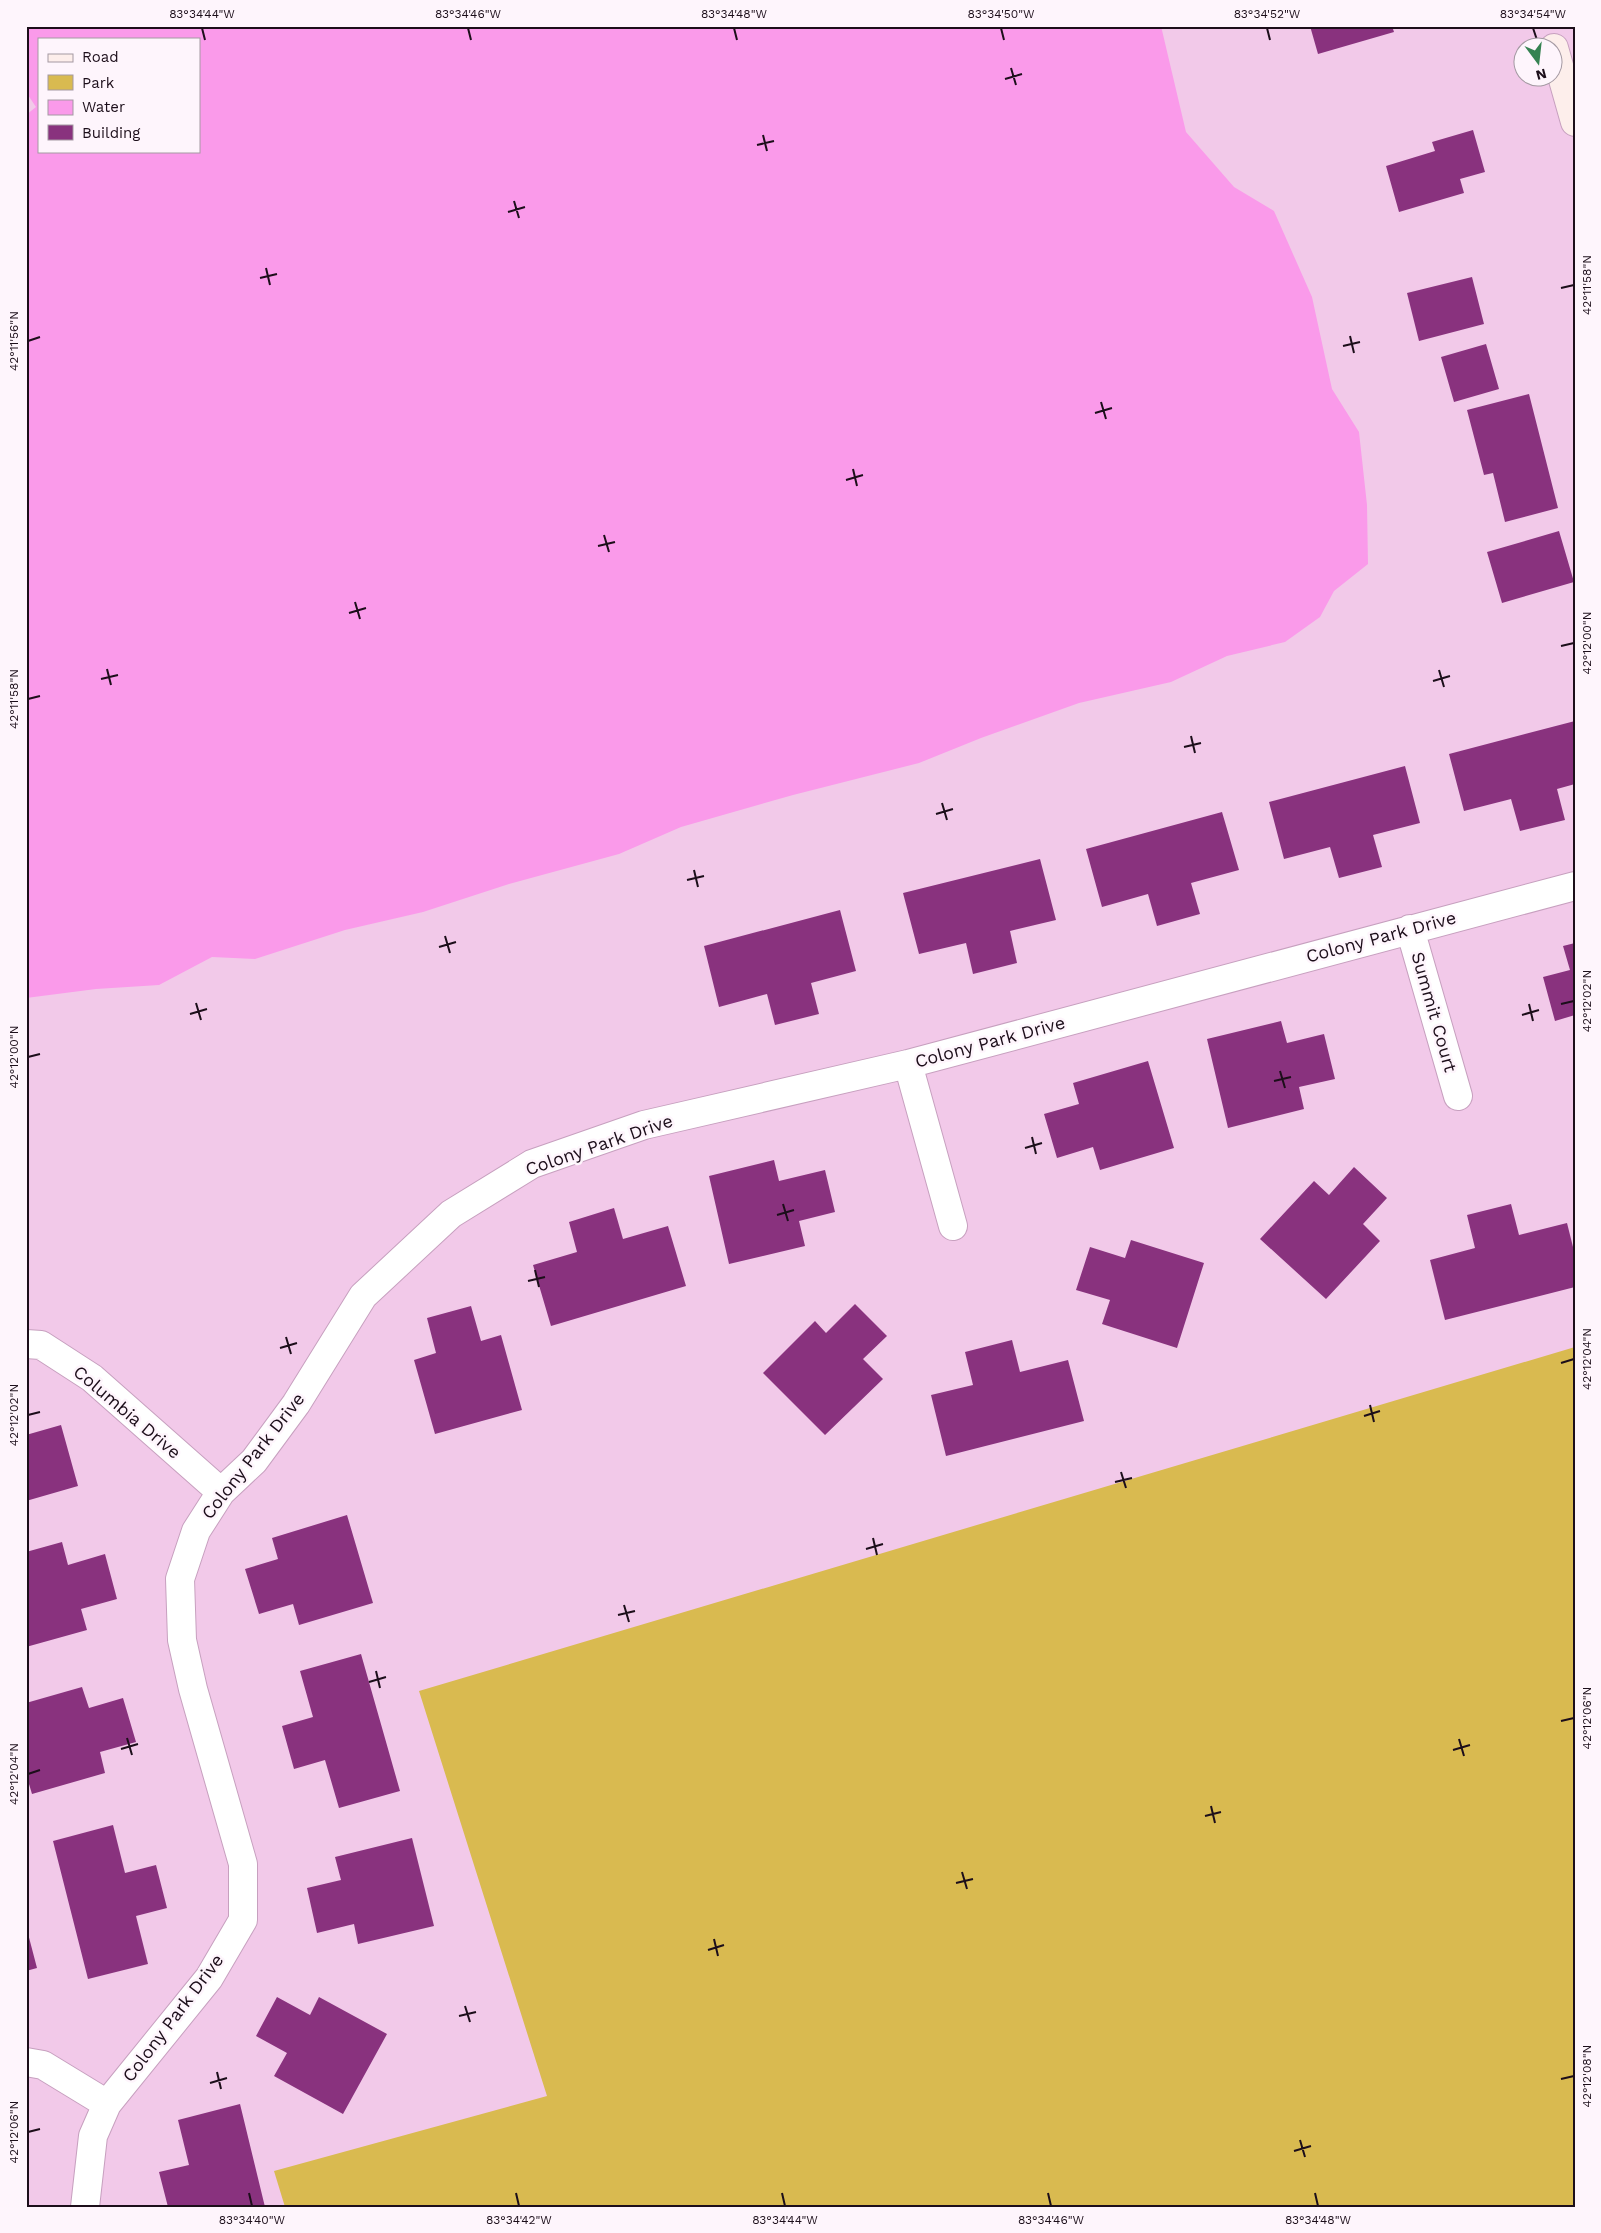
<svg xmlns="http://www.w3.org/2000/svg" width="1601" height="2233" viewBox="0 0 1601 2233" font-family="'Work Sans',sans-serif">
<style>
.green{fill:#d9ba50}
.water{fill:#fa9aea;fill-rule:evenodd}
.building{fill:#89327e}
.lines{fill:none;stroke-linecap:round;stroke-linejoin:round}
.street-casing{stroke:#c7a0bf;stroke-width:30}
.secondary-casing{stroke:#c7a0bf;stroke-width:30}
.street{stroke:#fff;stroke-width:28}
.secondary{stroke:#fdeeeb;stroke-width:28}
.ticks{fill:none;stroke:#1c0e1a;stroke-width:2}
.labels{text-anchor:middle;stroke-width:5;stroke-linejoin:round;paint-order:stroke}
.street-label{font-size:18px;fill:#1c0e1a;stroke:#fef5fc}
.neatline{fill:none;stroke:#1c0e1a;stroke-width:2}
.ticks-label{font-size:12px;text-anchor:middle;fill:#1c0e1a}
</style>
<rect width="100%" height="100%" fill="#f2c9e9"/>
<path class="green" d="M1575 1347V2207H285L274 2171 547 2096 419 1691Z"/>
<path class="water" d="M26 26H1161L1186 132 1234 187 1274 211 1312 297 1332 389 1359 432 1367 505 1368 564 1334 591 1320 617 1285 642 1227 656 1171 682 1079 703 981 738 919 763 793 795 681 827 619 854 509 884 423 912 345 930 255 959 212 957 159 985 96 989 26 998V115L36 107 26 92ZM39 39H199V151H39Z"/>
<path class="building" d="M1310 26H1392L1394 32 1318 54Z
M1473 130 1485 172 1460 179 1464 193 1399 212 1386 166 1435 151 1432 142Z
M1472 277 1484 324 1419 341 1407 293Z
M1486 344 1499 389 1454 402 1441 357Z
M1529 394 1558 508 1505 522 1493 473 1484 475 1467 410Z
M1559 531 1574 582 1502 603 1487 552Z
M1575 721V784L1557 789 1565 820 1520 831 1511 799 1464 811 1449 754Z
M1405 766 1420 823 1373 835 1382 867 1339 878 1330 847 1284 859 1269 802Z
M1222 812 1239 870 1191 883 1200 914 1157 926 1148 894 1102 907 1086 849Z
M1040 859 1056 920 1010 931 1017 963 973 974 966 943 919 954 903 893Z
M840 910 856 971 811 983 819 1014 775 1025 767 994 719 1007 704 946Z
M1575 943V1015L1555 1021 1543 977 1570 970 1563 946Z
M1281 1021 1287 1043 1324 1034 1335 1079 1299 1087 1304 1109 1228 1128 1207 1039Z
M1148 1061 1174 1148 1100 1170 1093 1147 1057 1158 1044 1114 1079 1104 1073 1083Z
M774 1160 779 1181 825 1170 835 1212 799 1221 805 1246 729 1264 709 1176Z
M1354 1167 1387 1198 1363 1224 1380 1241 1326 1299 1260 1239 1314 1181 1329 1195Z
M1511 1204 1519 1235 1567 1223 1575 1255V1287L1445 1320 1430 1260 1475 1248 1467 1215Z
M614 1208 623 1239 668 1226 686 1286 551 1326 533 1265 577 1252 569 1222Z
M1131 1240 1204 1263 1177 1348 1102 1324 1110 1300 1076 1290 1090 1247 1125 1258Z
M855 1304 887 1336 863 1359 883 1379 825 1435 763 1373 815 1321 826 1333Z
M471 1306 481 1341 501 1335 522 1410 435 1434 414 1360 436 1353 427 1318Z
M1012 1340 1020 1372 1068 1360 1084 1421 946 1456 931 1395 973 1385 965 1352Z
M61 1425 78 1486 26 1501V1435Z
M347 1515 373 1603 299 1625 293 1604 259 1614 245 1569 278 1559 272 1538Z
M62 1542 68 1565 105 1554 117 1599 81 1609 87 1630 26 1647V1552Z
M361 1654 400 1791 339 1808 325 1760 294 1769 282 1726 313 1717 300 1671Z
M82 1687 89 1708 123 1698 136 1742 100 1752 105 1773 32 1794 26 1774V1703Z
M113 1825 125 1873 156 1865 167 1908 136 1916 148 1964 88 1979 53 1841Z
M412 1838 434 1926 358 1944 354 1924 317 1933 307 1888 341 1880 335 1857Z
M26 1926 37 1968 26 1971Z
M277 1997 310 2015 319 1997 387 2034 343 2114 274 2076 287 2053 256 2036Z
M240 2104 265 2207H168L159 2172 189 2165 178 2120Z"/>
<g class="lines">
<defs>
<path id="street" d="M1410 929 1458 1096
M908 1064 953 1226
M26 1344 41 1345 92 1378 221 1492
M26 2062 43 2065 107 2104
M85 2207 93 2136 107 2104 209 1978 243 1920V1864L193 1689 182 1640 180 1579 196 1531 221 1492 254 1461 296 1404 363 1296 451 1214 532 1164 644 1125 908 1064 1575 886"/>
<path id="secondary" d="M1554 48 1575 122"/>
</defs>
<use href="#street" class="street-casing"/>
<use href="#secondary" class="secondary-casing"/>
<use href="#street" class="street"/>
<use href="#secondary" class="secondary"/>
</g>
<path class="ticks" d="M202 28 205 40M468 28 471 40M734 28 737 40M1001 28 1004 40M1267 28 1270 40M1533 28 1537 40M1011 68 1016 85M1005 79 1022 74M763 135 767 151M757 145 774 141M514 201 519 218M508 212 525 207M266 268 270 285M260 278 277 274M1561 288 1574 285M1350 336 1354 353M28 341 40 337M1343 346 1360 342M1101 402 1106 419M1095 413 1112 408M853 469 857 486M846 480 863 475M604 535 609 552M598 546 615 542M355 602 360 619M349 613 366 608M1561 646 1574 643M107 669 111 685M1439 670 1444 687M101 679 118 675M1433 681 1450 676M28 699 40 696M1191 736 1195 753M1184 747 1201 743M942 803 947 820M936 814 953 809M694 870 698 887M687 880 704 876M445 936 450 953M439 947 456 942M196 1003 201 1020M1529 1004 1533 1021M1561 1004 1574 1001M190 1014 207 1009M1522 1015 1539 1010M28 1057 40 1054M1280 1071 1285 1088M1274 1081 1291 1077M1032 1137 1036 1154M1025 1148 1042 1143M783 1204 788 1221M777 1215 794 1210M535 1270 539 1287M528 1281 545 1277M286 1337 291 1354M280 1348 297 1343M1561 1363 1574 1359M1370 1405 1374 1422M28 1415 40 1412M1364 1416 1380 1411M1121 1472 1126 1488M1115 1482 1132 1478M873 1538 877 1555M866 1549 883 1544M624 1605 629 1622M618 1615 635 1611M376 1671 380 1688M369 1682 386 1677M1561 1721 1574 1718M127 1738 132 1755M1459 1739 1464 1756M121 1749 138 1744M1453 1750 1470 1745M28 1774 40 1770M1211 1806 1215 1823M1205 1816 1221 1812M962 1872 967 1889M956 1883 973 1879M714 1939 718 1956M708 1950 724 1945M465 2006 470 2022M459 2016 476 2012M217 2072 221 2089M1561 2079 1574 2076M210 2083 227 2078M28 2132 40 2129M1300 2140 1305 2157M1294 2151 1311 2146M249 2193 252 2206M516 2193 519 2206M782 2193 785 2206M1048 2193 1051 2206M1315 2193 1318 2206"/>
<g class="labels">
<g class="street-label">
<text transform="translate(1381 937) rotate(-15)" y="6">Colony Park Drive</text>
<text transform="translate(1434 1012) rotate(74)" y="6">Summit Court</text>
<text transform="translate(990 1042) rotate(-15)" y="6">Colony Park Drive</text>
<text transform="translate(599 1145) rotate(-19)" y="6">Colony Park Drive</text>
<text transform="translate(127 1412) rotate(40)" y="6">Columbia Drive</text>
<text transform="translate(253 1456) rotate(-52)" y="6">Colony Park Drive</text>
<text transform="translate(173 2018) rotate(-53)" y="6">Colony Park Drive</text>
</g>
</g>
<rect width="1601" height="2233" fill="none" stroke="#fef5fc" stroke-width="55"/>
<rect x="38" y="38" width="162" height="115" fill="#fef5fc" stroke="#a499a2"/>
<rect x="48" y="54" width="25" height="8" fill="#fdeeeb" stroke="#a499a2"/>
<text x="82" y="62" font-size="15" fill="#1c0e1a">Road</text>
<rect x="48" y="75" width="25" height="15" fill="#d9ba50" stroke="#a499a2"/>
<text x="82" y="88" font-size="15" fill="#1c0e1a">Park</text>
<rect x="48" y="100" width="25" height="15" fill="#fa9aea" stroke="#a499a2"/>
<text x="82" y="112" font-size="15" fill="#1c0e1a">Water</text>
<rect x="48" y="125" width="25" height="15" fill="#89327e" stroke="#a499a2"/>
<text x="82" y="138" font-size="15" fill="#1c0e1a">Building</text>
<g transform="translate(1538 62) rotate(165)"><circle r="24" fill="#fef5fc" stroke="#a499a2"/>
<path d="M0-4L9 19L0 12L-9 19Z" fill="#358251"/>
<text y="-8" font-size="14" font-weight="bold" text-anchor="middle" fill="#1c0e1a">N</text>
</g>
<rect x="28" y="28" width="1546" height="2178" class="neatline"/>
<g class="ticks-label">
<text x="202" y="18">83°34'44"W</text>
<text x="468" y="18">83°34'46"W</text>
<text x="734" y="18">83°34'48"W</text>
<text x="1001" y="18">83°34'50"W</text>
<text x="1267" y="18">83°34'52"W</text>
<text x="1533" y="18">83°34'54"W</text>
<text transform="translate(1587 285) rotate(-90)" y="4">42°11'58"N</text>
<text transform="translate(14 341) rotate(-90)" y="4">42°11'56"N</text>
<text transform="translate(1587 643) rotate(-90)" y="4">42°12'00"N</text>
<text transform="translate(14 699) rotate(-90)" y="4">42°11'58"N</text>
<text transform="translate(1587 1001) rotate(-90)" y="4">42°12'02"N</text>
<text transform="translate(14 1057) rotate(-90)" y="4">42°12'00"N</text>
<text transform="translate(1587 1359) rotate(-90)" y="4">42°12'04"N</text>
<text transform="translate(14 1415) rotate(-90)" y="4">42°12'02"N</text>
<text transform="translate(1587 1718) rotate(-90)" y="4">42°12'06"N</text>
<text transform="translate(14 1774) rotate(-90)" y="4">42°12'04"N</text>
<text transform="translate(1587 2076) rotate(-90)" y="4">42°12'08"N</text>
<text transform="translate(14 2132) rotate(-90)" y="4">42°12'06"N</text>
<text x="252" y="2224">83°34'40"W</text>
<text x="519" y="2224">83°34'42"W</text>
<text x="785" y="2224">83°34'44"W</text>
<text x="1051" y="2224">83°34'46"W</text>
<text x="1318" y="2224">83°34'48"W</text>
</g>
</svg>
